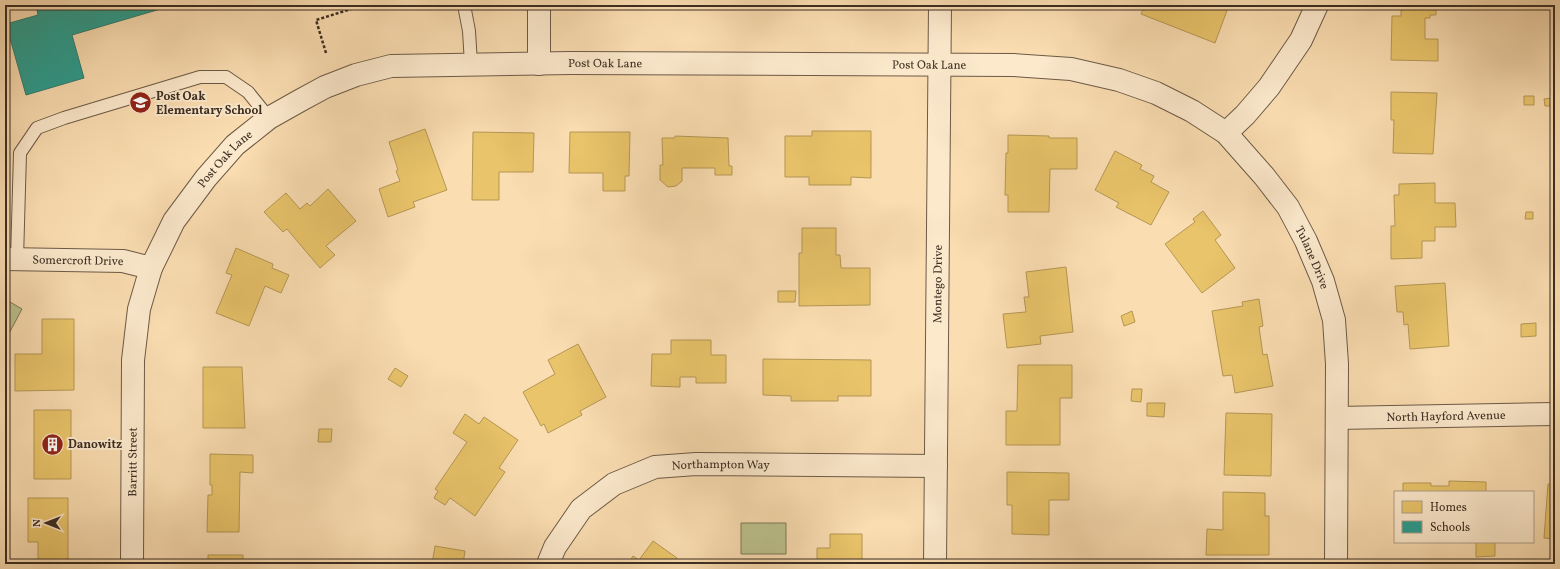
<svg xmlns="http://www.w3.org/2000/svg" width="1560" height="569" viewBox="0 0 1560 569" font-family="Vollkorn,serif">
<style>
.green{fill:#bcc18d;stroke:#7c7858}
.homes{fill:#e9c46a;stroke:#b59755}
.schools{fill:#2a9d8f;stroke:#2f7c6f}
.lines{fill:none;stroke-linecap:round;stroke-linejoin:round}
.service-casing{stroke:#6c5a46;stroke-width:14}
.minor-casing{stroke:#6c5a46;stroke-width:24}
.path{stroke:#3c2e23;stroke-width:2.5;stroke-dasharray:3 2;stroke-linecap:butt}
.service{stroke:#fce9cc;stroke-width:12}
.minor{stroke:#fce9cc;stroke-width:22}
.labels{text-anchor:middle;stroke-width:4;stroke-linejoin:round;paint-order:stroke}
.street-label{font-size:12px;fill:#3c2e23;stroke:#fce9cc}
.poi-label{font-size:12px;font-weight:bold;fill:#3c2e23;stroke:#fce9cc;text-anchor:start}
</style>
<rect width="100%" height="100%" fill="#faddb1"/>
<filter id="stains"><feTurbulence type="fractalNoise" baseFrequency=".005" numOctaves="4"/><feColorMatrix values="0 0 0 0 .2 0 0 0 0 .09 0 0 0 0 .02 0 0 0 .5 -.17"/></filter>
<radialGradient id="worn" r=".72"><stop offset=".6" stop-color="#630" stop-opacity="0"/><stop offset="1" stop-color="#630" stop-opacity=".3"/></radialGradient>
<path class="green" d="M5 299 22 309 5 341Z
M741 523H786V554H741Z"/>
<path class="homes" d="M1145 5H1229L1215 43 1141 14Z
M1401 5H1436V15H1430V18H1425V39H1438V61L1391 60 1392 16H1401Z
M1391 92 1437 93 1433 154 1393 153 1394 120H1391Z
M1524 96H1534V105H1524Z
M1552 98V106H1545L1544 99Z
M425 129 447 190 413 202 415 207 388 217 379 189 400 181 396 171 398 170 389 142Z
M812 131H871V178L851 177V185H809V177H785V136H812Z
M473 132 534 133 533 172H499V200H472Z
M570 132H630L629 176H625V191H603V173H569Z
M1008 135 1049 136V138H1077V169H1050L1049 212H1008V195H1005L1006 153H1008Z
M675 136 728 138 729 166H732V175H715V168H682V181L676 186 668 187 660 180V165H663L662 138H675Z
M1115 151 1142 165 1140 169 1154 176 1151 182 1169 192 1151 225 1116 207 1119 203 1095 190Z
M1435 183V203H1455L1456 227H1435V241H1422V258L1391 259V226H1395L1394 195H1399V184Z
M328 189 356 221 326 246 335 255 320 268 287 229 283 232 264 212 286 193 300 209 307 203 310 206Z
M1203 211 1221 235 1215 240 1235 268 1202 293 1165 244 1195 222 1193 219Z
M1526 212H1533V219H1525Z
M802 228H836V255H840L841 268H870V305L799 306V253H802Z
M236 248 273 264 272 268 289 275 281 293 265 286 249 326 216 313 232 275 226 273Z
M1066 267 1073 332 1040 336 1041 344 1007 348 1003 314 1026 312 1024 297H1029L1026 272Z
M1445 283 1449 346 1410 349 1408 324 1404 325 1403 312H1397L1395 286Z
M778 291H796L795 302H778Z
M1259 299 1263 326 1259 327 1263 355 1267 354 1273 386 1235 393 1232 375 1223 376 1212 311 1243 306 1242 302Z
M1132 311 1135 322 1124 326 1121 316Z
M42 319H74V390L15 391V354H42Z
M1536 323V336L1521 337V324Z
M671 340H711V355H726V383H696V377H680V387L651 386 652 354H671Z
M578 344 606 397 580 411 582 415 548 433 544 424 541 426 523 392 555 374 548 360Z
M763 359 871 360V396H838V401H791V396L763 395Z
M1018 365H1072V398H1060V445H1006V411H1017Z
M203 367H242L245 428H203Z
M395 368 408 376 401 387 388 379Z
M1132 389H1142L1141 402 1131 401Z
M1147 403H1165L1164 417 1147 416Z
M34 410H71V479H34Z
M1226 413 1272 414 1271 476 1224 475Z
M465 414 479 424 484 417 518 440 499 468 505 472 475 516 450 498 445 505 434 498 438 491 435 489 467 442 453 433Z
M319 429H332L331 442H318Z
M210 454 253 455V473L240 472 239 532H207L208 495H212V485H210Z
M1007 472 1069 473V500H1049V535L1012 534V505H1007Z
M1449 481 1486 482V492H1403V483H1431V486H1449Z
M1548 484H1555V539L1544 538Z
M1223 492 1265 493V516H1269V555H1206L1207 529 1223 530Z
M28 498H68V564H38V542H28Z
M830 534H862V564H819L820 560H817V548H830Z
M653 541 677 558 673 564H628L633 556 639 560Z
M1476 542H1495V556L1476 557Z
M435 546 465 551 463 564H432Z
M208 555H243V564H208Z
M1006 561 1036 562V564H1006Z"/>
<path class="schools" d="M36 5H174L72 35 84 78 26 95 6 24 38 15Z"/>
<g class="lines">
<defs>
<path id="service" d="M464 5 469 31 471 64
M17 259 20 153 37 128 64 118 200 77H226L248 92 269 118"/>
<g id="minor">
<path d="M539 64V5"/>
<path d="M1226 133 1245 115 1269 87 1301 40 1317 5"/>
<path id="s1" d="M5 259 123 261 151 268"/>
<path id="s2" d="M1337 418 1555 414"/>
<path id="s3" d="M132 564 133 360 139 309 151 268 174 221 206 178 235 145 269 118 301 100 325 87 356 75 391 66 571 63 1013 65 1071 69 1119 80 1156 93 1192 111 1226 133 1264 176 1288 207 1306 241 1323 281 1334 320 1337 364 1336 564"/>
<path id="s4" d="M548 564 555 547 581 509 614 484 655 467 696 464 936 466"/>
<path id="s5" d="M935 564 940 5"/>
</g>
</defs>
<use href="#service" class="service-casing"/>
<use href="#minor" class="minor-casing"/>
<path class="path" d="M326 53 316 20 364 5"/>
<use href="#service" class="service"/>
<use href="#minor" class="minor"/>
</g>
<defs>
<symbol id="school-disc" viewBox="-11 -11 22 22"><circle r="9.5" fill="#8f2418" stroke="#fce9cc"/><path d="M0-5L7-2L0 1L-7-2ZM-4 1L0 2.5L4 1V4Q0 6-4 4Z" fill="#fff"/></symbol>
<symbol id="building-disc" viewBox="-11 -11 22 22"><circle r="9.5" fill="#8f2418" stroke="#fce9cc"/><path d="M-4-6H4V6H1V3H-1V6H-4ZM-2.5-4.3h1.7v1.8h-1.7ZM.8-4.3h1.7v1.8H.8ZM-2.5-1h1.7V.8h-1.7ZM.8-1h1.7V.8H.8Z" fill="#fff"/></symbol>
</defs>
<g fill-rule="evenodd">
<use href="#school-disc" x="128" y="90" width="25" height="25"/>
<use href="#building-disc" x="40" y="432" width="25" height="25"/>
</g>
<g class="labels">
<g class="street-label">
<text dy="4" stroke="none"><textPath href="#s3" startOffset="839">Post Oak Lane</textPath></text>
<text dy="4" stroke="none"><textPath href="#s3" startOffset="1163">Post Oak Lane</textPath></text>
<text dy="4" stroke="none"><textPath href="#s3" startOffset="431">Post Oak Lane</textPath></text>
<text dy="4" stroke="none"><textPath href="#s3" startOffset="1627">Tulane Drive</textPath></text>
<text dy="4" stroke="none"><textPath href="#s1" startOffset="73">Somercroft Drive</textPath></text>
<text dy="4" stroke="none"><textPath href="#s5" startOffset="280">Montego Drive</textPath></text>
<text dy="4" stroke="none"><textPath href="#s2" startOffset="109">North Hayford Avenue</textPath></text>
<text dy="4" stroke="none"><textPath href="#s3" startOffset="102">Barritt Street</textPath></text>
<text dy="4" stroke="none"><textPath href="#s4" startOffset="216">Northampton Way</textPath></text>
</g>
<g class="poi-label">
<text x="156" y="100">Post Oak<tspan x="156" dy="14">Elementary School</tspan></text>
<text x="68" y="448">Danowitz</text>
</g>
</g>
<rect width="1560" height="569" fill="none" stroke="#faddb1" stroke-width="20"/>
<rect x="6" y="6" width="1548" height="557" fill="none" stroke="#3c2e23" stroke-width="2"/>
<rect x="10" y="10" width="1540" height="549" fill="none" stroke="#3c2e23"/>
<rect x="1394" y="491" width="140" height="52" fill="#fce9cc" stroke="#af9e88"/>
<rect x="1402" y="501" width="20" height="12" fill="#e9c46a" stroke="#af9e88"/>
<text x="1430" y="511" font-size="12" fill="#3c2e23">Homes</text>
<rect x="1402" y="521" width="20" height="12" fill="#2a9d8f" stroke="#af9e88"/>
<text x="1430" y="531" font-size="12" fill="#3c2e23">Schools</text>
<g transform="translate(46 523) rotate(270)" stroke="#fce9cc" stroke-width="3" paint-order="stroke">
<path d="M0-3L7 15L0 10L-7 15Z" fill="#3c2e23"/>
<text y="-6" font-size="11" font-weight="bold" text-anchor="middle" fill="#3c2e23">N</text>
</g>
<rect width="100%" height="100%" filter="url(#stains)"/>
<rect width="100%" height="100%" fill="url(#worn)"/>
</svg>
